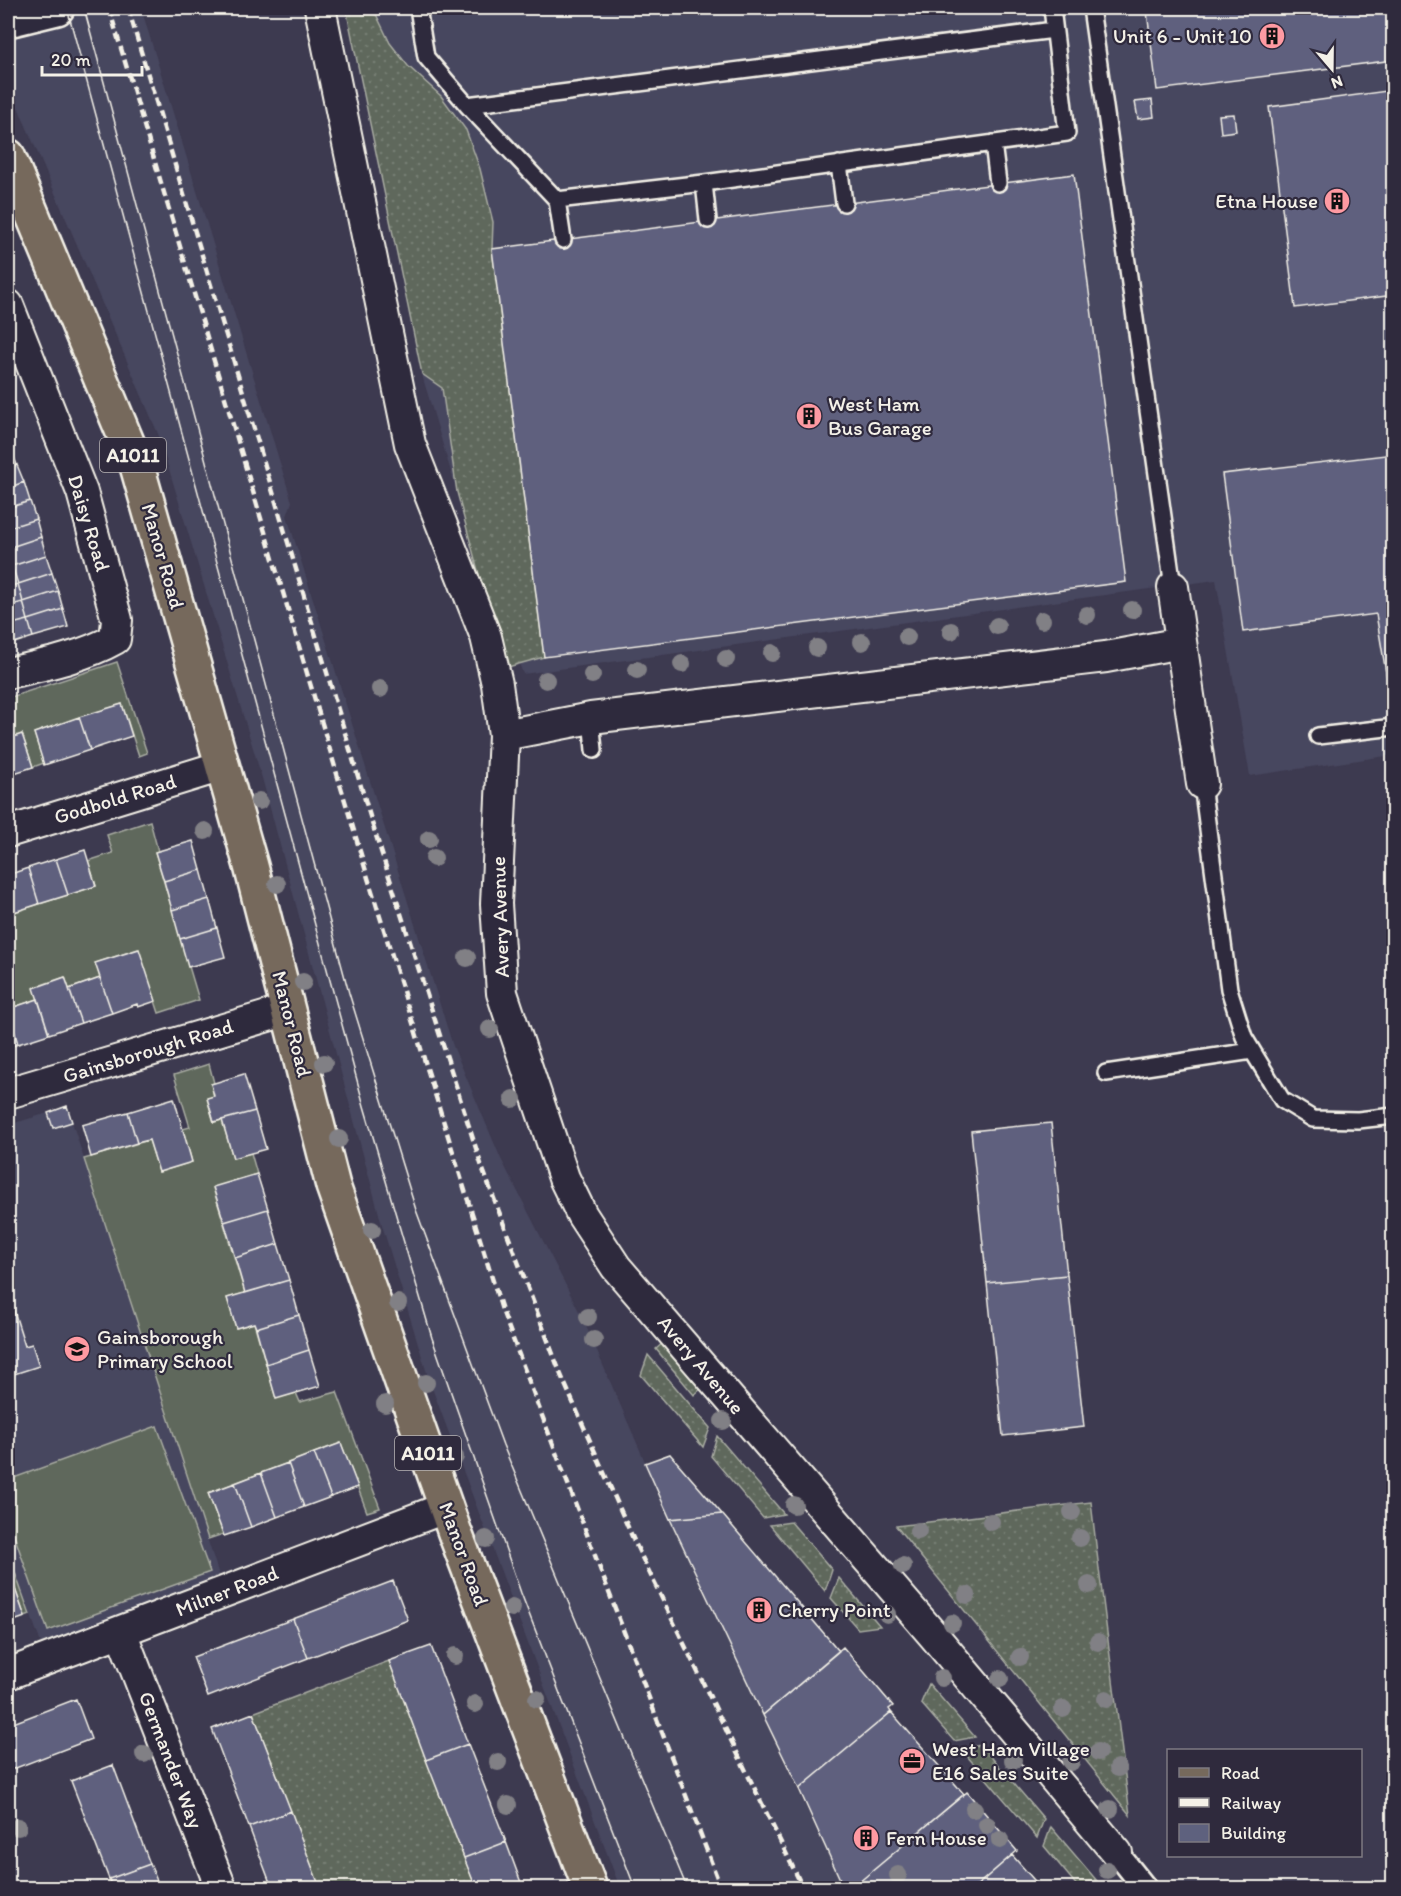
<svg xmlns="http://www.w3.org/2000/svg" width="1401" height="1896" viewBox="0 0 1401 1896" font-family="Itim,sans-serif">
<style>
.built{fill:#47465e}
.grass{fill:url(#grass-dots);stroke:#a9aca2;stroke-width:1.5}
.garden{fill:#5e685c;stroke:#a9aca2;stroke-width:1.5}
.building{fill:#5e617e;stroke:#f4f1e8;stroke-width:1.5}
.lines{fill:none;stroke-linecap:round;stroke-linejoin:round}
.service-casing{stroke:#f4f1e8;stroke-width:20}
.pedestrian-casing{stroke:#f4f1e8;stroke-width:27}
.minor-casing{stroke:#f4f1e8;stroke-width:34}
.secondary-casing{stroke:#f4f1e8;stroke-width:38}
.primary-casing{stroke:#f4f1e8;stroke-width:38}
.service{stroke:#2f2a3d;stroke-width:15}
.pedestrian{stroke:#2f2a3d;stroke-width:22}
.minor{stroke:#2f2a3d;stroke-width:30}
.secondary{stroke:#2f2a3d;stroke-width:33}
.primary{stroke:#76695c;stroke-width:33}
.tram{stroke:#f4f1e8;stroke-width:1.5}
.rail{stroke:#f4f1e8;stroke-width:4.5;stroke-dasharray:9 4.5;stroke-linecap:butt}
.tree{fill:#818085}
.labels{text-anchor:middle;stroke-width:4.5;stroke-linejoin:round;paint-order:stroke}
.shield{fill:#2f2a3d;stroke:#b9b5b5;stroke-width:1.5}
.shield-label{font-size:20px;font-weight:bold;fill:#f4f1e8}
.poi-label{font-size:21px;fill:#f4f1e8;stroke:#2f2a3d;text-anchor:start}
.street-label{font-size:21px;fill:#f4f1e8;stroke:#2f2a3d}
</style>
<defs>
<pattern id="grass-dots" width="8" height="8" patternUnits="userSpaceOnUse" patternTransform="scale(1.5)"><rect width="8" height="8" fill="#5e685c"/><path d="M2 2h.1M6 6h.1" fill="none" stroke="#767e73" stroke-width="1.8" stroke-linecap="round"/></pattern>
</defs>
<rect width="100%" height="100%" fill="#3d3a50"/>
<filter id="ink" filterUnits="userSpaceOnUse"><feTurbulence type="fractalNoise" baseFrequency=".0167" numOctaves="2"/><feDisplacementMap in="SourceGraphic" scale="12" xChannelSelector="R" yChannelSelector="G"/><feConvolveMatrix kernelMatrix="1 2 1 2 8 2 1 2 1" color-interpolation-filters="sRGB"/></filter>
<g filter="url(#ink)">
<path class="built" d="M8 8H141L292 502 287 516 453 1046 501 1159 582 1317 670 1519 844 1888H620L429 1380 382 1225 262 778 159 436 18 107 15 84 8 54Z
M346 8H1393V755L1250 776 1216 580 523 674 457 492 422 375Z
M48 1113 53 1128 72 1122 221 1581 42 1646 8 1553V1125Z"/>
<path class="grass" d="M346 8H373L390 43 408 66 441 96 466 130 480 169 493 222 492 249 544 657 504 668 457 492 442 388 422 374Z
M663 1343 702 1388 694 1395 656 1349Z
M648 1355 710 1428 703 1447 641 1375Z
M717 1436 784 1514 763 1518 711 1456Z
M1091 1502 1096 1545 1130 1815 896 1526Z
M791 1522 832 1570 825 1591 770 1525Z
M839 1578 880 1626 858 1629 831 1598Z
M389 1661 476 1888H320L253 1713Z
M929 1684 975 1737 954 1741 921 1703Z
M981 1745 1044 1819 1037 1838 961 1749Z
M1051 1827 1098 1882 1078 1887 1044 1846Z"/>
<path class="garden" d="M117 662 147 753 139 756 122 704 34 733 44 763 33 767 22 734 8 739V698Z
M150 821 158 851 155 852 199 1000 159 1013 138 949 96 963 100 978 69 989 65 977 35 987 38 999 8 1009V914L96 886 88 861 113 853 107 835Z
M209 1064 214 1083 211 1084 214 1096 207 1099 214 1122 222 1120 233 1158 251 1153 257 1174 213 1188 245 1293 227 1298 236 1328 254 1323 276 1398 296 1393 300 1402 337 1392 380 1508 367 1512 341 1443 208 1493 223 1534 208 1539 84 1159 149 1140 159 1172 192 1162 183 1129 190 1127 174 1075Z
M157 1426 210 1572 48 1631 8 1518V1480Z
M8 1553 30 1615 25 1617 8 1569Z"/>
<path class="building" d="M1179 8H1394V60L1157 90 1147 12Z
M1394 90V295L1295 308 1269 107Z
M1152 100 1154 117 1138 119 1135 102Z
M1234 114 1236 131 1221 133 1219 115Z
M1074 174 1126 582 544 657 492 249Z
M10 447 17 465 8 468V448Z
M1394 454V708H1392L1376 614 1243 632 1222 474Z
M17 465 24 482 8 488V468Z
M24 482 30 501 8 508V488Z
M30 501 36 519 8 528V508Z
M36 519 41 537 8 548V528Z
M41 537 46 555 12 566 8 548Z
M46 555 52 573 18 584 12 566Z
M12 566 18 584 8 587V567Z
M52 573 58 591 23 602 18 584Z
M18 584 23 602 8 606V587Z
M58 591 63 609 28 620 23 602Z
M23 602 28 620 8 625V606Z
M63 609 68 627 33 637 28 620Z
M28 620 33 637 8 645V625Z
M122 704 132 736 90 750 79 717Z
M79 717 90 750 44 765 34 733Z
M22 734 33 767 8 775V739Z
M193 841 201 870 164 881 155 852Z
M85 850 96 886 68 895 56 859Z
M56 859 68 895 39 904 28 868Z
M28 868 39 904 11 913 8 903V875Z
M201 870 209 899 172 910 164 881Z
M209 899 217 928 180 939 172 910Z
M217 928 225 957 188 967 180 939Z
M139 949 156 1001 138 1007 137 1004 112 1013 95 963Z
M65 977 81 1023 49 1034 34 988Z
M100 978 112 1013 81 1023 69 989Z
M38 999 49 1034 18 1044 8 1009Z
M8 1012 18 1044 8 1048Z
M244 1074 255 1111 214 1122 207 1098 214 1096 211 1084Z
M174 1098 192 1162 159 1172 149 1140 137 1143 128 1112Z
M67 1106 72 1122 53 1128 48 1113Z
M255 1111 266 1149 233 1158 222 1120Z
M128 1112 137 1143 91 1157 82 1125Z
M1051 1123 1067 1275 987 1283 971 1131Z
M257 1174 268 1209 224 1222 213 1187Z
M268 1209 278 1244 235 1258 224 1222Z
M278 1244 289 1280 245 1293 235 1258Z
M1067 1275 1084 1427 1003 1436 987 1283Z
M289 1280 299 1315 256 1328 254 1323 236 1328 227 1298Z
M8 1292 25 1346 32 1344 39 1366 8 1376Z
M299 1315 309 1350 266 1364 256 1328Z
M309 1350 320 1386 276 1399 266 1364Z
M341 1443 358 1487 331 1497 314 1453Z
M314 1453 331 1497 304 1507 288 1463Z
M670 1454 722 1514 670 1519 645 1463Z
M288 1463 304 1507 277 1517 261 1473Z
M261 1473 277 1517 251 1527 235 1483Z
M235 1483 251 1527 224 1536 208 1493Z
M722 1514 839 1651 763 1715 670 1519Z
M8 1569 25 1617 8 1623Z
M393 1581 408 1620 308 1658 293 1619Z
M293 1619 308 1658 208 1697 193 1657Z
M431 1646 468 1744 426 1760 389 1661Z
M843 1647 893 1706 889 1709 891 1712 799 1789 763 1715Z
M76 1699 91 1739 8 1771V1725Z
M891 1712 964 1794 852 1888H844L799 1789Z
M253 1713 291 1811 249 1827 212 1729Z
M468 1744 506 1842 464 1858 426 1760Z
M113 1765 150 1864 109 1879 71 1781Z
M967 1792 1017 1851 974 1888H852Z
M291 1811 320 1888H272L249 1827Z
M506 1842 523 1888H476L464 1858Z
M1012 1855 1041 1888H974Z
M150 1864 160 1888H112L109 1879Z"/>
<g class="lines">
<defs>
<path id="service" d="M418 8 426 57 467 105 557 200 704 183 1067 133 1052 8
M1091 8 1173 587
M467 105 1054 30
M993 143 998 183
M839 164 844 203
M704 183 708 220
M557 200 563 240
M591 718 594 750
M1318 736 1394 727
M1202 784 1229 989 1244 1037 1282 1100 1313 1119 1358 1120 1394 1116
M1106 1073 1252 1051"/>
<path id="pedestrian" d="M1117 1853 1145 1888"/>
<path id="minor" d="M320 8 410 444 486 637 497 684 504 735 496 904 502 993 564 1178 582 1215 616 1267 934 1636 1117 1853
M8 305 82 492 117 620 115 639C83 657 44 665 8 673
M1173 587 1202 784
M504 735 591 718 1106 657 1181 643
M8 832 222 766
M8 1093 288 1010
M121 1632 221 1888
M8 1674 447 1507"/>
<path id="secondary" d="M8 20 57 8"/>
<path id="primary" d="M8 156 137 466 251 866 333 1186 455 1533 590 1888"/>
</defs>
<use href="#service" class="service-casing"/>
<use href="#pedestrian" class="pedestrian-casing"/>
<use href="#minor" class="minor-casing"/>
<use href="#secondary" class="secondary-casing"/>
<use href="#primary" class="primary-casing"/>
<use href="#service" class="service"/>
<use href="#pedestrian" class="pedestrian"/>
<use href="#minor" class="minor"/>
<use href="#secondary" class="secondary"/>
<use href="#primary" class="primary"/>
<path class="tram" d="M67 8 364 1106 432 1338 521 1593 635 1888
M84 8 349 993 416 1210 503 1445 687 1888"/>
<path class="rail" d="M109 8 368 878 502 1310 721 1888
M128 8 372 823 482 1167 561 1375 635 1543 803 1888"/>
</g>
<g class="tree">
<circle cx="1132" cy="610" r="9"/>
<circle cx="1087" cy="615" r="9"/>
<circle cx="1042" cy="620" r="9"/>
<circle cx="997" cy="626" r="9"/>
<circle cx="951" cy="631" r="9"/>
<circle cx="907" cy="637" r="9"/>
<circle cx="862" cy="642" r="9"/>
<circle cx="817" cy="648" r="9"/>
<circle cx="772" cy="653" r="9"/>
<circle cx="726" cy="659" r="9"/>
<circle cx="682" cy="664" r="9"/>
<circle cx="637" cy="670" r="9"/>
<circle cx="592" cy="675" r="9"/>
<circle cx="546" cy="680" r="9"/>
<circle cx="380" cy="689" r="9"/>
<circle cx="259" cy="801" r="9"/>
<circle cx="205" cy="831" r="9"/>
<circle cx="429" cy="839" r="9"/>
<circle cx="434" cy="858" r="9"/>
<circle cx="277" cy="884" r="9"/>
<circle cx="467" cy="958" r="9"/>
<circle cx="303" cy="982" r="9"/>
<circle cx="490" cy="1029" r="9"/>
<circle cx="324" cy="1063" r="9"/>
<circle cx="513" cy="1099" r="9"/>
<circle cx="339" cy="1139" r="9"/>
<circle cx="372" cy="1230" r="9"/>
<circle cx="398" cy="1303" r="9"/>
<circle cx="588" cy="1317" r="9"/>
<circle cx="594" cy="1340" r="9"/>
<circle cx="426" cy="1383" r="9"/>
<circle cx="385" cy="1404" r="9"/>
<circle cx="723" cy="1421" r="9"/>
<circle cx="455" cy="1457" r="9"/>
<circle cx="794" cy="1505" r="9"/>
<circle cx="1072" cy="1512" r="9"/>
<circle cx="991" cy="1522" r="9"/>
<circle cx="918" cy="1531" r="9"/>
<circle cx="1080" cy="1538" r="9"/>
<circle cx="486" cy="1539" r="9"/>
<circle cx="903" cy="1566" r="9"/>
<circle cx="1089" cy="1585" r="9"/>
<circle cx="967" cy="1595" r="9"/>
<circle cx="512" cy="1608" r="9"/>
<circle cx="887" cy="1614" r="9"/>
<circle cx="952" cy="1623" r="9"/>
<circle cx="1098" cy="1642" r="9"/>
<circle cx="455" cy="1656" r="9"/>
<circle cx="1020" cy="1657" r="9"/>
<circle cx="942" cy="1678" r="9"/>
<circle cx="1000" cy="1679" r="9"/>
<circle cx="537" cy="1699" r="9"/>
<circle cx="1106" cy="1699" r="9"/>
<circle cx="475" cy="1704" r="9"/>
<circle cx="1063" cy="1709" r="9"/>
<circle cx="1098" cy="1752" r="9"/>
<circle cx="144" cy="1754" r="9"/>
<circle cx="1013" cy="1760" r="9"/>
<circle cx="498" cy="1762" r="9"/>
<circle cx="1071" cy="1762" r="9"/>
<circle cx="1118" cy="1768" r="9"/>
<circle cx="508" cy="1805" r="9"/>
<circle cx="974" cy="1809" r="9"/>
<circle cx="1110" cy="1809" r="9"/>
<circle cx="987" cy="1825" r="9"/>
<circle cx="18" cy="1827" r="9"/>
<circle cx="1000" cy="1840" r="9"/>
<circle cx="1107" cy="1870" r="9"/>
<circle cx="898" cy="1875" r="9"/>
</g>
</g>
<defs>
<symbol id="building-disc" viewBox="-11 -11 22 22"><circle r="9.5" fill="#ff9aa2" stroke="#2f2a3d"/><path d="M-4-6H4V6H1V3H-1V6H-4ZM-2.5-4.3h1.7v1.8h-1.7ZM.8-4.3h1.7v1.8H.8ZM-2.5-1h1.7V.8h-1.7ZM.8-1h1.7V.8H.8Z" fill="#111"/></symbol>
<symbol id="school-disc" viewBox="-11 -11 22 22"><circle r="9.5" fill="#ff9aa2" stroke="#2f2a3d"/><path d="M0-5L7-2L0 1L-7-2ZM-4 1L0 2.5L4 1V4Q0 6-4 4Z" fill="#111"/></symbol>
<symbol id="office-disc" viewBox="-11 -11 22 22"><circle r="9.5" fill="#ff9aa2" stroke="#2f2a3d"/><path d="M-6-3h4V-5.5h4V-3h4V5H-6ZM-1-4.5V-3h2v-1.5ZM-6 0V1H6V0Z" fill="#111"/></symbol>
</defs>
<g fill-rule="evenodd">
<use href="#building-disc" x="1257" y="21" width="30" height="30"/>
<use href="#building-disc" x="1322" y="186" width="30" height="30"/>
<use href="#building-disc" x="794" y="401" width="30" height="30"/>
<use href="#school-disc" x="62" y="1334" width="30" height="30"/>
<use href="#building-disc" x="744" y="1595" width="30" height="30"/>
<use href="#office-disc" x="897" y="1746" width="30" height="30"/>
<use href="#building-disc" x="851" y="1823" width="30" height="30"/>
</g>
<g class="labels">
<g class="shield">
<rect x="100" y="438" width="66" height="34" rx="4.5"/>
<rect x="395" y="1436" width="66" height="34" rx="4.5"/>
</g>
<g class="shield-label">
<text x="133" y="462">A1011</text>
<text x="428" y="1460">A1011</text>
</g>
<g class="poi-label">
<text x="1252" y="43" text-anchor="end">Unit 6 - Unit 10</text>
<text x="1318" y="208" text-anchor="end">Etna House</text>
<text x="828" y="411">West Ham<tspan x="828" dy="24">Bus Garage</tspan></text>
<text x="97" y="1344">Gainsborough<tspan x="97" dy="24">Primary School</tspan></text>
<text x="778" y="1617">Cherry Point</text>
<text x="932" y="1756">West Ham Village<tspan x="932" dy="24">E16 Sales Suite</tspan></text>
<text x="886" y="1845">Fern House</text>
</g>
<g class="street-label">
<text transform="translate(89 523) rotate(73)" y="7">Daisy Road</text>
<text transform="translate(163 556) rotate(74)" y="7">Manor Road</text>
<text transform="translate(115 799) rotate(-17)" y="7">Godbold Road</text>
<text transform="translate(500 917) rotate(-92)" y="7">Avery Avenue</text>
<text transform="translate(292 1024) rotate(76)" y="7">Manor Road</text>
<text transform="translate(148 1051) rotate(-17)" y="7">Gainsborough Road</text>
<text transform="translate(701 1365) rotate(50)" y="7">Avery Avenue</text>
<text transform="translate(464 1554) rotate(70)" y="7">Manor Road</text>
<text transform="translate(227 1591) rotate(-21)" y="7">Milner Road</text>
<text transform="translate(171 1760) rotate(69)" y="7">Germander Way</text>
</g>
</g>
<rect width="1401" height="1896" fill="none" stroke="#2f2a3d" stroke-width="30"/>
<rect x="15" y="15" width="1371" height="1866" fill="none" stroke="#f4f1e8" stroke-width="2" filter="url(#ink)"/>
<rect x="1167" y="1749" width="195" height="108" fill="#2f2a3d" stroke="#7e7a81" stroke-width="1.5"/>
<rect x="1179" y="1768" width="30" height="9" fill="#76695c" stroke="#7e7a81" stroke-width="1.5"/>
<text x="1221" y="1779" font-size="18" fill="#f4f1e8">Road</text>
<rect x="1179" y="1798" width="30" height="9" fill="#f4f1e8" stroke="#7e7a81" stroke-width="1.5"/>
<text x="1221" y="1809" font-size="18" fill="#f4f1e8">Railway</text>
<rect x="1179" y="1824" width="30" height="18" fill="#5e617e" stroke="#7e7a81" stroke-width="1.5"/>
<text x="1221" y="1839" font-size="18" fill="#f4f1e8">Building</text>
<g transform="translate(1332 69) rotate(160)" stroke="#2f2a3d" stroke-width="4.5" paint-order="stroke">
<path d="M0-4.5L10 22L0 15L-10 22Z" fill="#f4f1e8"/>
<text y="-9" font-size="16" font-weight="bold" text-anchor="middle" fill="#f4f1e8">N</text>
</g>
<path d="M42 66v9h100v-9" fill="none" stroke="#f4f1e8" stroke-width="3"/>
<text x="51" y="66" font-size="18" fill="#f4f1e8" stroke="#2f2a3d" stroke-width="4.5" paint-order="stroke">20 m</text>
</svg>
